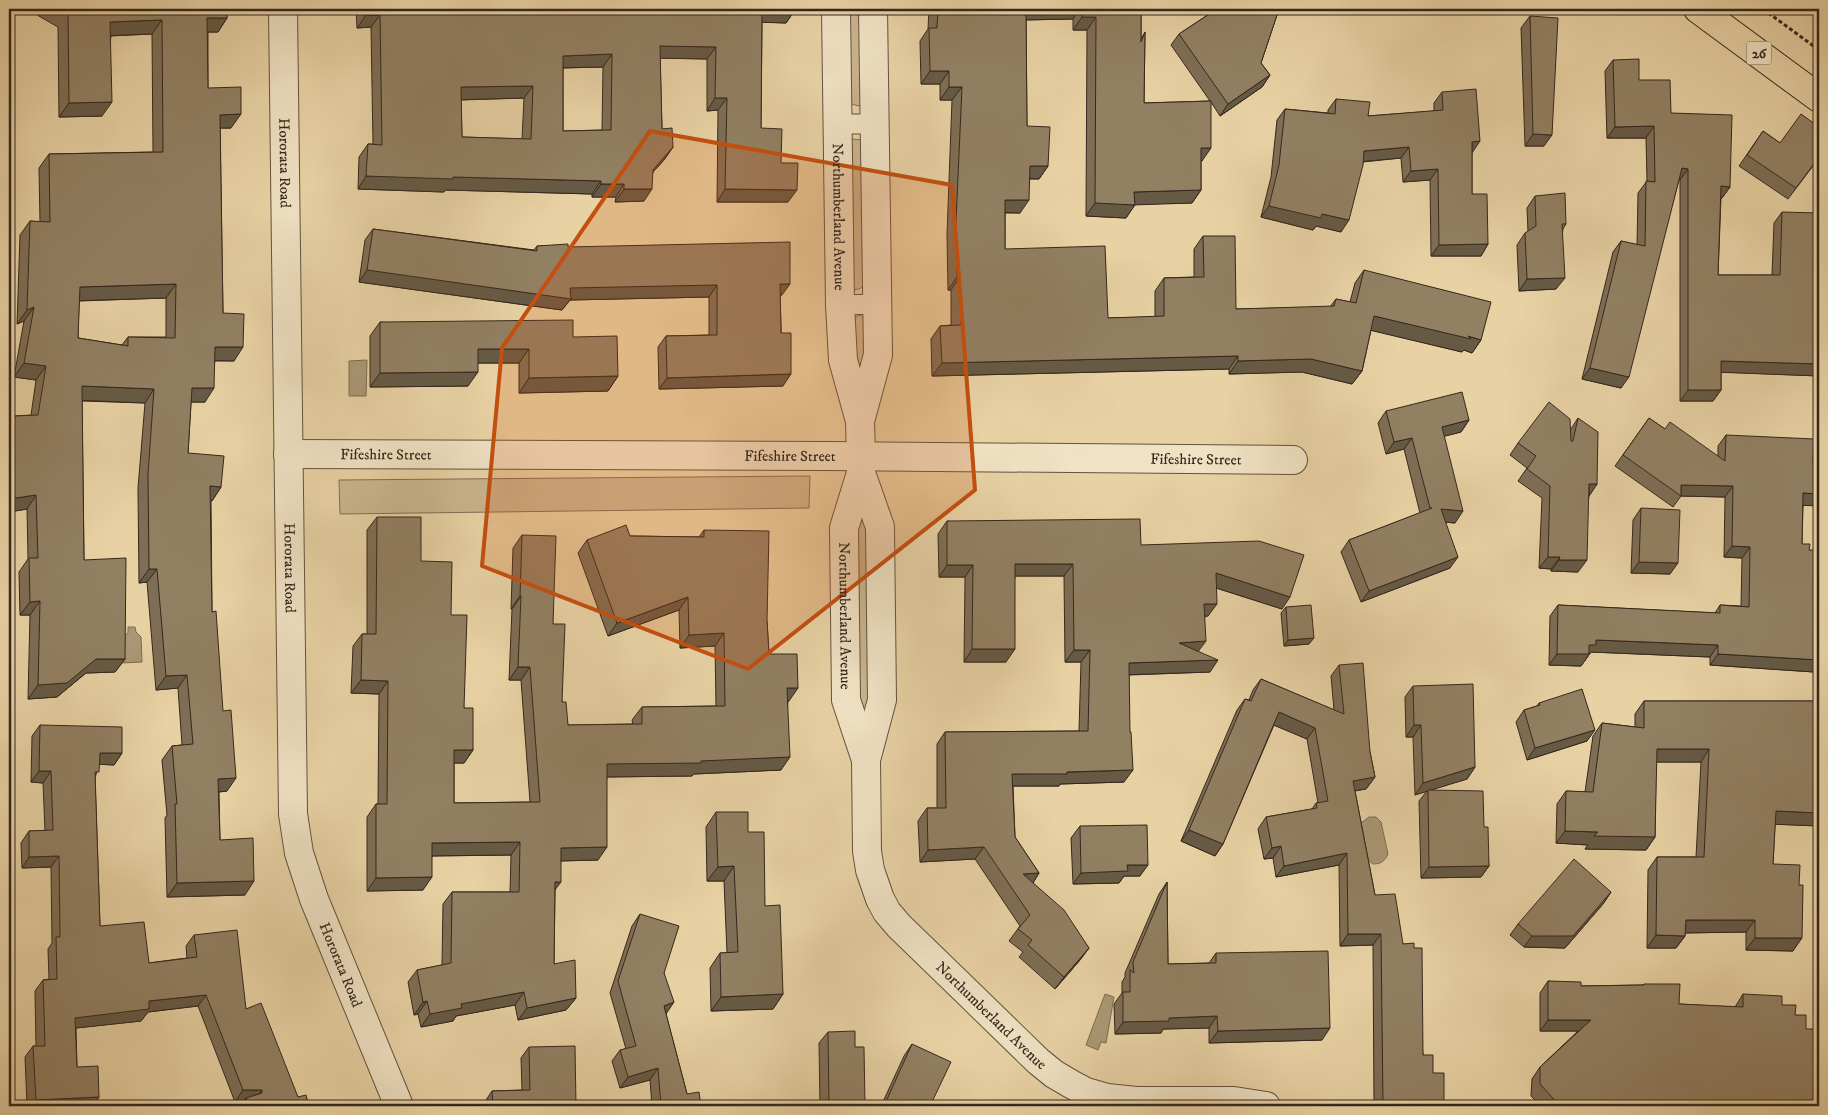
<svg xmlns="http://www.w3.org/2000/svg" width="1828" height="1115" viewBox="0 0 1828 1115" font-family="'IM FELL DW Pica',serif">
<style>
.green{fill:#cab58d;stroke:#806e55}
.water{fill:#ab9876;stroke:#7c6b52}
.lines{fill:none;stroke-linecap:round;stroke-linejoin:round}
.service-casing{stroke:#62523f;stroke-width:21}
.minor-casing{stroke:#62523f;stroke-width:30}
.primary-casing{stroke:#35271d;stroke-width:30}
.path{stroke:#35271d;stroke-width:3;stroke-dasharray:4 2.5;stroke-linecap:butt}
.service{stroke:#f0e2c4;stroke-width:19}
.minor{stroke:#f0e2c4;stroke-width:28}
.primary{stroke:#e8d2a4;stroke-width:28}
.wall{fill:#7e6e55;stroke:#35271d;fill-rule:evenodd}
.shaded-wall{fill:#665a45;stroke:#35271d}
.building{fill:#928063;stroke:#35271d;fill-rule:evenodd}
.marked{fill:#c44f0f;fill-opacity:0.2;stroke:#c44f0f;stroke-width:4;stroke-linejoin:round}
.labels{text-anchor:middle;stroke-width:4;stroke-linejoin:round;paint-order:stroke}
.shield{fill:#f0e2c4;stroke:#6d5f4f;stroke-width:1}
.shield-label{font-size:14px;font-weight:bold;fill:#35271d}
.street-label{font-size:15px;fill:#35271d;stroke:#f0e2c4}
</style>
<rect width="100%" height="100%" fill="#e8d2a4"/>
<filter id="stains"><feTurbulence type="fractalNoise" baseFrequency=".004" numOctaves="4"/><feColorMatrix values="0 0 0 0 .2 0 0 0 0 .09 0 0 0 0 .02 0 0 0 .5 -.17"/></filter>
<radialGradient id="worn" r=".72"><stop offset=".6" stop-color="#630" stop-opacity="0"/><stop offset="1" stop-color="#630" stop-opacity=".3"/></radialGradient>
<path class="green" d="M847 9H864L863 104 858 106 852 104 849 97Z
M852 139 861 140 863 147 866 284 861 288 855 290 852 284 849 147Z
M860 315 864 318 867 376 860 381 851 322 855 317Z
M810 476 809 508 340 514 339 480Z
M857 509 867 512 872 713 858 716Z"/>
<path class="water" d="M367 360 366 396H349V361Z
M128 627H135L136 632 141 637 142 662 121 663V638L128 633Z
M1369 817H1376L1381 822 1388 854C1385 861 1381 864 1373 864L1367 859 1361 823Z
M1105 994 1114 997 1106 1043 1101 1042 1098 1050 1086 1045Z"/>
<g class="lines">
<defs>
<path id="service" d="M838 124H875
M840 305 878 304"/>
<g id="minor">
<path id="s1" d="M283 9 293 814 299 853 314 899 399 1106"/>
<path id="s2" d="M836 9 840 305 843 360 860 421 861 457V473L844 528 846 700 866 760 867 851 870 870 880 899 887 912 899 926 964 989 1038 1061 1054 1074 1071 1084 1086 1092 1107 1098 1136 1101H1234L1266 1106"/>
<path d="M860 421 878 355 873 9"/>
<path id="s3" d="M288 454 827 456 1293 460"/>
<path d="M861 473 880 527 882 700 866 760"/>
</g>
<path id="primary" d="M1698 9 1819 98"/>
</defs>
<use href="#service" class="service-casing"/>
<use href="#minor" class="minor-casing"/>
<use href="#primary" class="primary-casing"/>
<path class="path" d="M1763 9 1819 50"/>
<use href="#service" class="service"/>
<use href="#minor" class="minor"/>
<use href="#primary" class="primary"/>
</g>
<path class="wall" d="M41 9H227V18L218 32H208V88L231 128H220L223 313 234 361H215L205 402H191L188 453 221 487 212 501 211 500 212 612 227 791 219 792 220 840 245 895 167 897 165 818 167 815 162 760 172 746 182 745 178 688 156 690 147 582 139 583 138 488 145 403 82 401 84 560 125 659 115 672 86 673 57 697 28 699 30 615H20L19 572 28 559 27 509 9 512V424L15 416 31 415 36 380 14 377 24 321 17 324 20 235 30 221 40 222 39 168 49 154 153 152 152 34 111 36 102 116 59 117 58 27 37 15ZM166 298V337H128L122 345 78 338 79 301Z
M356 9H795V10L786 23 762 22 761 128 781 163 788 202H717L718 110 707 111V59L660 58 662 129 673 147 664 160 653 172 644 201 615 202 616 197H592V194L446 190 444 192 358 189 359 157 368 144H373L371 27 357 28ZM603 67 602 130 563 131V68ZM524 98 522 139 462 137 461 100Z
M929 9H1141V39L1145 32 1144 103 1210 101 1171 45 1179 34 1215 10 1213 9H1279L1261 63 1270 75 1262 87 1220 116 1211 102 1202 161H1201V190L1192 203 1135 204 1126 218 1086 216 1087 30H1073V19L1026 20 1027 126 1048 166 1039 179H1030L1020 213H1005V249L1108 318 1155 317V291L1164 278 1194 277V249L1203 236 1236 309 1330 307 1336 299 1350 302 1355 283 1364 270 1481 340 1472 353 1464 350 1462 352 1371 330 1362 371 1352 384 1302 372 1229 374V369L932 376 931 339 940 326 951 325V290H948L947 234 952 100H940V84H921L920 41 928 29Z
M1530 16 1544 146H1525L1521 28Z
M1613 60 1639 80 1671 113 1730 187 1722 198H1721L1718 275H1772L1774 223 1782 212 1819 376 1721 372V390L1713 401H1680V180H1679L1621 388 1582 379 1613 252 1621 241 1637 245 1638 193 1647 181 1646 138H1607L1605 71Z
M1442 92 1472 153V194L1488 244 1481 256H1431L1430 180 1403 182 1401 158 1363 162 1341 232 1316 226 1313 230 1261 217 1271 177 1277 120 1285 109 1328 113V110L1336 99 1368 116 1434 111V103Z
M1819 127V158L1788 199 1739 166 1763 131 1780 143Z
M1535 196 1566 224 1563 229 1556 289 1519 291 1517 245 1525 233 1528 232 1527 208Z
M373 229 534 250 537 246 568 247 782 295H780L783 386 659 389 658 347 666 336 709 335V297L570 300 562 310 359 282 365 240Z
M380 322 573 337 618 376 608 391 519 393V363H478L468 386 370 387V336Z
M1386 411 1469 420 1461 432 1444 436 1455 523 1445 522 1450 568 1361 602 1341 552 1349 540 1420 513 1404 449 1386 454 1378 423Z
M1578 418 1597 484 1589 496 1578 572 1551 571V569L1539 568 1542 498 1518 481 1527 468 1510 455 1518 443 1571 429Z
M1649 418 1665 429 1718 456V446L1726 435 1813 463H1819V506L1803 505 1802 544 1816 670 1814 672 1710 665V657L1591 652 1581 666 1549 665 1550 616 1558 605 1715 613 1720 605 1741 606 1742 558 1724 557 1725 497 1681 496 1673 507 1615 466Z
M1641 508 1670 574 1631 573 1633 520Z
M377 517 421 561 451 615 464 708 473 750 464 763H454V803L530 802 521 680H509L512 609H511L513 548 522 535 553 624 562 702 568 725 633 724 632 720 642 707 716 706 715 646 680 648 679 610 608 636 578 553 587 540 630 536 699 537 704 530 767 621 769 654 789 701H788L781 770 694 774 692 776 607 777 598 860 561 861 555 891 554 964 576 998 566 1010 518 1020 515 1005 456 1016 453 1021 421 1027 418 1014 414 1015 408 982 417 970 442 965 443 904 452 892H510L511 855 432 856 423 890 367 891V817L376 804H378L379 694 351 693 353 646 362 634H367V530Z
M947 521 1141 545 1282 609 1216 588 1208 616H1205L1198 651 1210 672 1129 675 1124 782 1060 784 1059 786H1013L1015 837 1039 873 1033 883 1089 948 1080 960 1055 989 1019 957 1023 952 1009 941 1020 926 975 859 920 862 918 821 927 808H937V744L945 732 1079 731 1081 662H1065L1064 576H1015L1006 662H964L965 577H939L938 534Z
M1286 607 1309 644 1284 646 1281 613Z
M1339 665 1370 752 1375 777 1366 789 1355 791 1375 895 1403 944 1414 948 1423 1055 1433 1073 1444 1106H1374L1373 945 1340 946 1339 865 1276 877 1273 858 1264 859 1258 829 1266 817 1312 809 1316 803H1318L1307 739 1274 725 1223 844 1215 856 1181 841 1237 710 1245 699 1249 700 1253 690 1261 679 1334 710 1331 676Z
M1413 686 1475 767 1467 779 1430 790 1484 827 1489 866 1481 877 1421 878 1419 801 1427 791 1415 795 1413 737H1406L1405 697Z
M1644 701H1819V826L1775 824 1773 864 1793 951 1746 950V932L1685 933V936L1676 948H1647L1648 870 1657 857H1696L1701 762H1656L1655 837 1646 850 1585 849 1588 845 1556 843 1557 804 1566 791 1585 792 1593 736 1602 723 1635 727V714Z
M1539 703 1587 741 1527 760 1516 722 1524 710 1537 706Z
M40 725 122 753 114 765 99 764 95 778 100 926 149 963 187 958 186 946 194 935 246 1009 298 1097 309 1106H232L234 1104 241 1102H235L198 1006 148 1012 141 1021 76 1028 77 1067 99 1097 93 1106H27L25 1057 33 1046H36L35 991 43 980 49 979 48 949 52 943 51 867 22 868 21 843 29 831H45L43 783 31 782 32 736Z
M716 812 748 832 765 906 783 994 773 1009 711 1011 710 968 720 953H727L724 881H707L706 827Z
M1080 826 1140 876H1124L1119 883 1073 884 1071 838Z
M1167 882 1168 964 1209 963 1216 953 1322 1040 1209 1043V1028L1163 1029 1161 1033 1115 1034 1114 1004 1122 993V982L1125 977V973L1159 894Z
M1611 892 1603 904 1565 948 1524 947 1510 935 1518 924Z
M640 914 664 973 666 1014 687 1094 701 1106H652L650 1080 620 1088 612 1061 620 1050 626 1049 610 993 632 926Z
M1548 981 1581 986 1643 985 1644 984 1679 1004 1735 1007 1743 994 1782 1005 1795 1015 1806 1029 1819 1106H1541L1531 1096 1532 1079 1540 1067 1578 1031H1540V993Z
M828 1032 855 1047 865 1106H820L819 1043Z
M912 1044 930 1106H881L904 1056Z
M529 1047 576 1106H484V1103L492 1091 522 1090 521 1058Z"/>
<path class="shaded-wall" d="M762 9 795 10 786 23 753 22Z
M1024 9H1080L1073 19 1017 20Z
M366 15H380L371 27 357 28Z
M1082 17H1096L1087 30H1073Z
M207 18H227L218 32H198Z
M162 20 152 34 101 36 110 22Z
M660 46 716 47 707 59 652 58Z
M612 54 603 67 554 68 563 56Z
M930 71H949L940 84H921Z
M1270 75 1262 87 1220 116 1228 104Z
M533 86 524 98 452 100 461 87Z
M949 87H962L952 100H940Z
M715 98H727L718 110 707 111Z
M112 102 102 116 59 117 69 103Z
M241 114 231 128H210L220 115Z
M1654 126 1646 138H1607L1615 127Z
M1533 134 1552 135 1544 146H1525Z
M1480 141 1472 153V142Z
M673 147 664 160 644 182 653 170Z
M1409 147 1401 158 1356 162 1364 151Z
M1201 148H1211L1202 161H1191Z
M1030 166H1048L1039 179 1021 178Z
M1682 168 1688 169 1680 180H1674Z
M1438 169 1430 180 1403 182 1411 171Z
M366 176 453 177 601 181 592 194 446 190 444 192 358 189Z
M601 184H624L616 197H592Z
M1721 186 1730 187 1722 198H1713Z
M624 189H652L644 201 615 202Z
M725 189 797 190 788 202H717Z
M1201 190 1192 203 1132 205H1135L1126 218 1086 216 1095 203 1134 192Z
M1005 200H1029L1020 213 996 212Z
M1269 206 1322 214 1349 220 1341 232 1316 226 1313 230 1261 217Z
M1488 244 1481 256H1431L1439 245Z
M367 270 717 285 709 297 570 300 562 310 359 282Z
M957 277H960L951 290H948Z
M1565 278 1556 289 1519 291 1527 279Z
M176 284 166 298 70 301 80 287Z
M780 284H790L782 295 772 296Z
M34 307 24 321 17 324 27 310Z
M1374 316 1468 336 1481 340 1472 353 1464 350 1462 352 1365 329Z
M215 347H243L234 361 206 360Z
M478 349H529L519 363H468Z
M1238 356 1229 369 932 376 942 363Z
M1311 359 1362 371 1352 384 1302 372 1229 374 1238 361Z
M1721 361 1819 364V376L1713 372Z
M24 363 46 366 36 380 14 377Z
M1590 368 1629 377 1621 388 1582 379Z
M478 372 468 386 370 387 380 373Z
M791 374 783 386 659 389 667 378Z
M618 376 608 391 519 393 529 378Z
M82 386 154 389 145 403 73 400Z
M192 388H214L205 402H183Z
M1688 390H1721L1713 401H1680Z
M1469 420 1461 432 1434 439 1442 427Z
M1412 438 1404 449 1386 454 1394 442Z
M1589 484H1597L1589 496Z
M1681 485 1733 486 1725 497 1681 496Z
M210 486 221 487 212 501 201 500Z
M1803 493 1819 494V506L1795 505Z
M36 495 27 509 9 512V499Z
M1441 509 1463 511 1455 523 1433 521Z
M1732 546 1750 547 1742 558 1724 557Z
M1458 557 1450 568 1361 602 1369 591Z
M1548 557H1560L1551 569 1539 568Z
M1559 560H1587L1578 572 1551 571Z
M1639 562 1678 563 1670 574 1631 573Z
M1015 564H1073L1064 576H1006Z
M947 565H973L965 577H939Z
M149 569H157L147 582 139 583Z
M1216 573 1290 597 1282 609 1207 585Z
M520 596H521L512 609H511Z
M688 597 679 610 608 636 617 623Z
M40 601 30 615H20L30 602Z
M1204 604H1217L1208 616 1196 617Z
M724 633 715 646 680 648 689 635Z
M1314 638 1309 644 1284 646 1288 640Z
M1596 640 1718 645 1710 657 1591 652 1581 666 1549 665 1557 654 1589 645Z
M1206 641 1197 653 1179 643Z
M972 649H1015L1006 662H964Z
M1074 650H1090L1081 662H1065Z
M1718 654 1819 660V670H1816L1814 672 1710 665Z
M96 659H125L115 672 86 673 57 697 28 699 38 685Z
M1218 660 1210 672 1120 675 1129 663Z
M518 667H530L521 680H509Z
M187 675 178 688 156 690 166 676Z
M361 680 388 681 379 694 351 693Z
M787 688H798L789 701H778Z
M1279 712 1315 728 1307 739 1271 724Z
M1414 725H1421L1413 737H1406Z
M1595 730 1587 741 1527 760 1535 748Z
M1657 749H1709L1701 762H1648Z
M454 750H473L464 763H445Z
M100 753H122L114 765 92 764Z
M790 757 781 770 694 774 692 776 598 777 607 764Z
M1475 767 1467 779 1415 795 1423 783Z
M1133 770 1124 782 1060 784 1059 786H1004L1012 774Z
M39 771H51L43 783 31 782Z
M1375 777 1366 789 1345 792 1353 781Z
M236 778 227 791 209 793 218 779Z
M1776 811 1819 813V826L1767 824Z
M1189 830 1223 844 1215 856 1181 841Z
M1565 831 1598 832 1655 837 1646 850 1585 849 1588 845 1556 843Z
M520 842 511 855 423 856 432 843Z
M1281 846 1273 858 1264 859 1272 848Z
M607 847 598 860 552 861 561 848Z
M984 847 975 859 920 862 928 850Z
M1347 853 1339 865 1276 877 1284 866Z
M59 856 51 867 22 868 29 857Z
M1127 865H1148L1140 876H1124L1119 883 1073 884 1081 873Z
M734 866 724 881H707L718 867Z
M1489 866 1481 877 1421 878 1429 867Z
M1039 873 1031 886 1023 874Z
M432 877 423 890 367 891 376 878Z
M254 881 245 895 167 897 177 883Z
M555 882H561L551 895Z
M1611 892 1603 904 1565 948 1524 947 1532 936Z
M1686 920H1755L1746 932 1677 933Z
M1348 934H1381L1373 945 1340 946Z
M1656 935 1685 936 1676 948H1647Z
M1755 938H1802L1793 951 1746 950Z
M1089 948 1080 960 1055 989 1064 977Z
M524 992 515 1005 456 1016 453 1021 421 1027 430 1014 461 1004Z
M783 994 773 1009 711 1011 721 997Z
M206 995 198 1006 148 1012 141 1021 67 1029 75 1018 149 1001Z
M576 998 566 1010 518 1020 527 1008Z
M427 1001 418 1014 414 1015 423 1002Z
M674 1002 666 1014 664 1006Z
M1217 1016 1209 1028 1163 1029 1161 1033 1115 1034 1123 1022 1169 1018Z
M1548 1020H1591L1583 1031H1540Z
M1330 1028 1322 1040 1209 1043 1218 1031Z
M658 1068 650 1080 620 1088 628 1077Z
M243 1090H262L254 1101 247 1100 246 1098 244 1101 235 1102Z
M99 1097 93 1106H31L36 1100Z
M1585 1101 1649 1104 1648 1106H1580Z
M1692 1101 1753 1102 1751 1106H1688Z"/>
<path class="building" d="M60 9H227V18H207L208 88 241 87V114L220 115 223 313 244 314 243 347H215L214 388H192L188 453 224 456 221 487 210 486 212 612 216 611 223 711 231 710 236 778 218 779 220 840 253 838 254 881 177 883 175 804H177L172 746 193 744 187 675 166 676 157 569H149L148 474 154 389 82 386 84 560 126 558 125 659H96L67 683 38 685 40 601 30 602 29 558H38L36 495 9 499V451L15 416 38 415 46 366 24 363 34 307 27 310 30 221 50 222 49 154 163 152 162 20 110 22 112 102 69 103 68 13ZM176 284 175 338 128 337V346L78 338 80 287Z
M366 9H795V10L762 9 761 128 782 129 781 163H798L797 190 725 189 727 98H715L716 47 660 46 662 129 672 128 673 147 653 170 652 189H624V184H601V181L453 177V179L366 176 368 144 382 145 380 15H366ZM612 54 611 130 563 131V56ZM533 86 531 139 462 137 461 87Z
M938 9H1026L1027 126 1050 127 1048 166H1030L1029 200H1005V249L1105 246 1108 318 1164 316V278L1204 277 1203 236H1235L1236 309 1334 306 1336 299 1356 303 1364 270 1491 302 1481 340 1468 336 1471 339 1374 316 1362 371 1311 359 1238 361V356L942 363 940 326 961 325 960 277H957L956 221 962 87H949V71H930L929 28H937Z
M1082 9H1141V42L1145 32 1144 103 1211 101V148H1201V190L1134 192 1135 205 1095 203 1096 17H1082Z
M1217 9H1279L1261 63 1270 75 1228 104 1179 34Z
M1530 16 1558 18 1552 135 1533 134Z
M1639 59V80H1670L1671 113 1732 115 1730 187 1721 186 1718 275H1780L1782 212 1819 213V364L1721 361V390H1688V169L1682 168 1629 377 1590 368 1621 241 1645 246 1646 181 1655 182 1654 126 1615 127 1613 60Z
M1476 89 1480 141 1472 142V194H1487L1488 244 1439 245 1438 169 1411 171 1409 147 1364 151 1363 165 1349 220 1322 214 1321 218 1269 206 1279 165 1285 109 1335 114 1336 99 1370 102 1368 116 1443 110 1442 92Z
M1801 114 1819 127V157L1796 188 1747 155 1763 131 1780 143Z
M1565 193 1566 224H1562L1565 278 1527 279 1525 233 1536 226 1535 196Z
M373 229 537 251V246L568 244V247L790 242V284H780L781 333H791V374L667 378 666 336 717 335V285L570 288 571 299 367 270Z
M573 320V337L617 336 618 376 529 378V349H478V372L380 373V322Z
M1462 392 1469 420 1442 427 1463 511 1441 509 1458 557 1369 591 1349 540 1432 508H1430L1412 438 1394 442 1386 411Z
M1549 402 1570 419 1571 441H1573L1578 418 1598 432 1597 484H1589L1587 560H1559L1560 557H1548L1550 486 1527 469 1536 456 1518 443Z
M1649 418 1665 429 1670 422 1725 461 1726 435 1814 439 1813 463H1819V494L1803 493 1802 544H1810L1809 550H1819V660L1718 654V645L1596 640V645H1589V654H1557L1558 605 1720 613V605L1749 607 1750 547 1732 546 1733 486 1681 485V496L1623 455Z
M1641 508 1680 510 1678 563 1639 562Z
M377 517H421V561L452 562 451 615H467L464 708H473V750H454V803L540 802 530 667H518L521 596H520L522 535 556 536 553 624H565L562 702H566L568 725 642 724V707L725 706 724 633 689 635 688 597 617 623 587 540 626 525 630 536 704 537V530L769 531 767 621 769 654H797L798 688H787L790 757 701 761V763L607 764V847L561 848V882H555L554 964 575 960 576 998 527 1008 524 992 461 1004 462 1008 430 1014 427 1001 423 1002 417 970 451 963 452 892H519L520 842 432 843V877L376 878V804H387L388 681 361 680 362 634H376Z
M1140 519 1141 545 1259 541 1304 555 1290 597 1216 573 1217 604H1204L1206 641 1179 643 1218 660 1129 663 1130 732H1131L1133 770 1067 772V774H1012L1015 837 1039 873 1023 874 1064 910 1089 948 1064 977 1028 945 1032 940 1018 929 1030 915 984 847 928 850 927 808H946L945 732 1088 731 1090 650H1074L1073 564H1015V649H972L973 565H947V521Z
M1311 605 1314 638 1288 640 1286 607Z
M1363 663 1370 752 1375 777 1353 781 1375 895 1395 894 1403 944 1414 943V948H1422L1423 1055H1433V1073H1444V1106H1383L1381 934H1348L1347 853 1284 866 1281 846 1272 848 1266 817 1317 808 1316 803 1328 801 1315 728 1279 712 1223 844 1189 830 1245 699 1251 701 1261 679 1344 714 1339 665Z
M1473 684 1475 767 1423 783 1421 725H1414L1413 686Z
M1582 689 1595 730 1535 748 1524 710 1540 705 1539 703Z
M1644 701H1819V813L1776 811 1773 864 1800 865 1799 885H1803L1802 938H1755V920H1686L1685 936 1656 935 1657 857H1704L1709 749H1657L1655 837 1594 836 1598 832 1565 831 1566 791 1593 792 1602 723 1644 728Z
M40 725 122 727V753H100L99 772H95L100 926 144 922 149 963 197 957 194 935 237 930 246 1009 261 1003 298 1097 306 1095 309 1106H235L234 1104 247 1100 246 1098 262 1093V1090H243L206 995 149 1001V1009L75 1018 77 1067 98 1066 99 1097 36 1100 33 1046H45L43 980 57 979 56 937H60L59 856 29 857V831L53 830 51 771H39Z
M1428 790 1483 791 1484 827H1488L1489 866 1429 867Z
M716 812H748V832H764L765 906 780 905 783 994 721 997 720 953 738 952 734 866 718 867Z
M1147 825 1148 865H1127L1128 871 1081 873 1080 826Z
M1574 859 1611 892 1573 936H1532L1518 924Z
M1167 882 1168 964 1216 963V953L1328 951 1330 1028 1218 1031 1217 1016 1169 1018V1021L1123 1022V992H1130V970L1134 973 1133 962Z
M640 914 679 926 664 973 674 1002 664 1006 687 1094 699 1092 701 1106H661L658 1068 628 1077 620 1050 636 1046 618 981Z
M1548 981 1581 982V986L1644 985V984H1680L1679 1004 1743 1007V994L1782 996V1005H1796L1795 1015H1806V1029H1819V1106H1753V1102L1692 1101V1106H1649V1104L1585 1101 1580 1106H1560L1540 1084V1067L1591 1020H1548Z
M855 1031V1047H864L865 1106H829L828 1032Z
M912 1044 951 1062 930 1106H884Z
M575 1046 576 1106H493L492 1091 530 1090 529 1047Z"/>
<path class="marked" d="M650 131 952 185 975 490 748 669 482 566 502 348Z"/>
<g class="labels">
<rect class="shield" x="1746.5" y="41.5" width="25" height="23" rx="4"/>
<g class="shield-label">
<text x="1759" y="58">26</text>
</g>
<g class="street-label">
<text dy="5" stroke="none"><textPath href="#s1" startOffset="154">Hororata Road</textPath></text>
<text dy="5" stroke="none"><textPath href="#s2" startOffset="208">Northumberland Avenue</textPath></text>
<text dy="5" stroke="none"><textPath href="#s3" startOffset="98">Fifeshire Street</textPath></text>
<text dy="5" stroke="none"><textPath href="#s3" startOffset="502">Fifeshire Street</textPath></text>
<text dy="5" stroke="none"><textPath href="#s3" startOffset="908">Fifeshire Street</textPath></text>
<text dy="5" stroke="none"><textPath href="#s1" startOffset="559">Hororata Road</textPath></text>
<text dy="5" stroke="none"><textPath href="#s2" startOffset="612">Northumberland Avenue</textPath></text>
<text dy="5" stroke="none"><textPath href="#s1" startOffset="964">Hororata Road</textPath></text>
<text dy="5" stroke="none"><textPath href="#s2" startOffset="1062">Northumberland Avenue</textPath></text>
</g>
</g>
<rect width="1828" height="1115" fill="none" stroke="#e8d2a4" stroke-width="30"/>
<rect x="10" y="10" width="1808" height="1095" fill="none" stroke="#35271d" stroke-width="2.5"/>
<rect x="15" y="15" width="1798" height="1085" fill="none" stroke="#35271d"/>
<rect width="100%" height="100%" filter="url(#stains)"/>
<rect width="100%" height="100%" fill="url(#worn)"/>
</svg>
